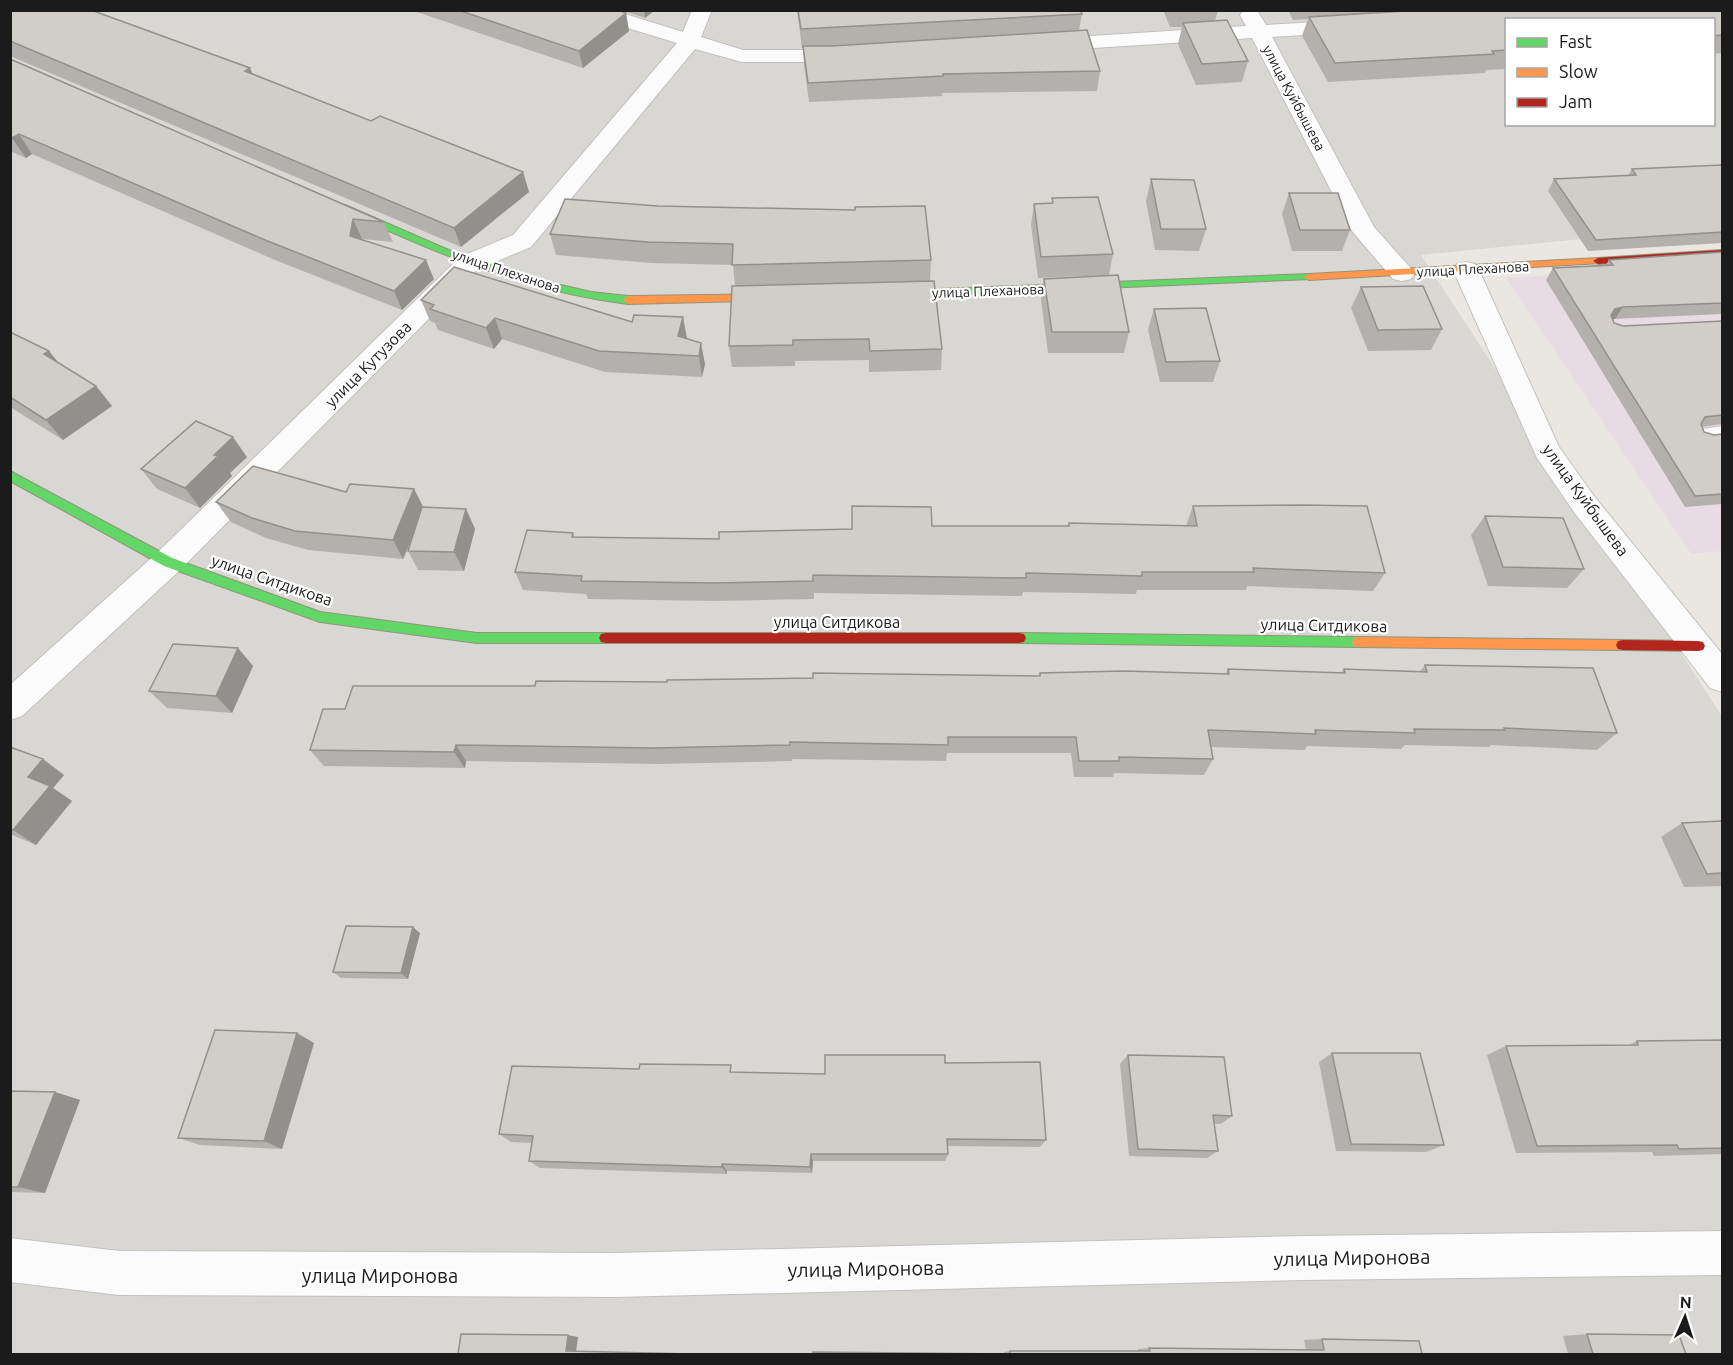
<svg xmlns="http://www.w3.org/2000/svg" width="1733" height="1365" viewBox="0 0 1733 1365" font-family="Ubuntu,sans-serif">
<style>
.residential{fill:#d9d7d4;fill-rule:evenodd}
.industrial{fill:#e9dbe4}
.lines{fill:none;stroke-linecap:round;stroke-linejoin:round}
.lane-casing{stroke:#c2c1bf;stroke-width:2}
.street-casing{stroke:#c2c1bf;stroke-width:2}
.fast-casing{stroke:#94937b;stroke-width:2}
.slow-casing{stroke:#94937b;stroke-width:2}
.jam-casing{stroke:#94937b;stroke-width:2}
.lane{fill:#fcfbfb;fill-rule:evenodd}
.street{fill:#fcfbfb;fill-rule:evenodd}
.fast{fill:#63d668;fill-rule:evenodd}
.slow{fill:#ff974d;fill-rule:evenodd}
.jam{fill:#b3261e;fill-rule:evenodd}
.wall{fill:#b4b0ad}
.shaded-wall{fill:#92908d}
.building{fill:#d1cdc9;stroke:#92908d;stroke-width:1.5}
.labels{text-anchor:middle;stroke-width:4.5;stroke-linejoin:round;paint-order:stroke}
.far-street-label{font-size:14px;fill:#1b1b1b;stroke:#fff}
.street-label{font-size:16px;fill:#1b1b1b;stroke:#fff}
.near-street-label{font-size:20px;fill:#1b1b1b;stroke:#fff}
</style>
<rect width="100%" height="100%" fill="#eae7e2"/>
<path class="residential" d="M10 11H1722V225L1421 255 1722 716V1354H11ZM1506 20H1714V124H1506Z"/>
<path class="industrial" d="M1722 262V551L1691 554 1506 278Z"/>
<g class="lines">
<defs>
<path id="lane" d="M1722 426V442L1704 444 1696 442 1693 436 1696 430Z"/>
<path id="street" d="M579 10H612L683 32 692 10H712L701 37 743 50H847L855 51 858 56 855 61 847 62H742L695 49 531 247 478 269 179 571 22 716 10 720V685L157 553 460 257 513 235 677 43 582 14Z
M1257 10 1266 25 1350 20 1357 22 1360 26 1357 30 1350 32 1272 37 1374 227 1415 273 1411 279 1402 281 1393 279 1352 231 1252 38 1045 51 1038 49 1034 45 1038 41 1045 39 1246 26 1240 15 1243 11Z
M1466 262 1475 264 1479 270 1559 447 1594 496 1722 654V692L1710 688 1574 512 1537 458 1453 270 1457 264Z
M1722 1231V1275L1304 1280 616 1297 119 1295 10 1282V1238L119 1251 616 1253 1304 1236Z"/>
<path id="fast" d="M345 205 451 251 522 276 591 292 628 296 633 300 628 304C524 291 436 253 342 210L340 208Z
M1309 274 1313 275V279L890 297 885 294 890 291Z
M10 471 172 558 320 612 477 633H606L611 634 613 638 611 642 606 643H477L320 622 164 566 10 481Z
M1019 633 1359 637 1364 638 1366 642 1364 646 1359 647 1019 643 1014 642 1012 638 1014 634Z"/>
<path id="slow" d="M1598 258 1602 259V263L1309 280 1304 277 1309 274Z
M775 294 779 296V300L628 304 623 300 628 296Z
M1359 637 1623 640 1628 641 1630 645 1628 649 1623 650 1359 647 1354 646 1352 642 1354 638Z"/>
<path id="jam" d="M1722 250V256L1598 264 1593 261 1598 258Z
M606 633H1019L1024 634 1026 638 1024 642 1019 643H606L601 642 599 638 601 634Z
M1623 640 1698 641 1703 642 1705 646 1703 650 1698 651 1623 650 1618 649 1616 645 1618 641Z"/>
</defs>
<use href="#lane" class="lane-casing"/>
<use href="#street" class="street-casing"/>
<use href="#fast" class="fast-casing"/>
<use href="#slow" class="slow-casing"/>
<use href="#jam" class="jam-casing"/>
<use href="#lane" class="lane"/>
<use href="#street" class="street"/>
<use href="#fast" class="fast"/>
<use href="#slow" class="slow"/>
<use href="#jam" class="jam"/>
</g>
<path class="wall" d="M10 10 371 121 523 172 529 192 461 247 10 56Z
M411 10H617L626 13 629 31 583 68Z
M621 10H655L645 18Z
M797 10H1080L1082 14 1079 31 1100 71 1097 91 942 93V96L809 102 804 65 803 48H802Z
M1163 10H1218L1215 21 1248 61 1242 82 1196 85 1178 44 1182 27H1170Z
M1288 10H1722V53L1713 54V20H1506V69L1486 70 1485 73 1328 82 1302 36 1308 19 1293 20Z
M10 59 384 222 393 242 362 239 434 279 402 310 275 260 32 154 26 158 10 151Z
M1722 165V243L1588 251 1548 191 1554 179 1628 176 1632 169Z
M1151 179 1206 229 1199 251 1155 250 1146 201Z
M1289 193 1350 230 1342 251H1292L1282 214Z
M1052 198 1113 254 1109 275 1038 278 1031 225 1034 204 1052 203Z
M565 199 931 260 930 281 735 286 733 265 652 263 556 255 550 234Z
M1722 252V314L1613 319 1614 323 1623 326 1722 321V424L1702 427 1704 432 1714 435 1722 434V504L1685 507 1546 280 1553 268 1606 265 1609 260Z
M1044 279 1129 332 1124 353H1048L1041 300Z
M732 286 942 349 941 370 869 372V360L795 361V366L732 367 729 346Z
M1361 287 1442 329 1431 350 1368 351 1351 308Z
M421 300 686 338 705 364 702 377 605 372 502 339 494 349 438 330 435 323 430 321Z
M1154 309 1220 361 1213 382H1160L1148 330Z
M10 332 96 386 112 406 63 440 10 407Z
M247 457 230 473 232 476 200 508 157 489 141 469Z
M414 489 424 508 466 509 475 529 464 571 418 570 408 551 410 544 403 559 308 550 266 538 231 522 216 502 346 492Z
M1193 506 1385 573 1373 591 1247 586 1246 590H1137L1136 594 1023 592 1022 596 814 593V599L716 601 588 599 586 594 523 590 515 572 573 533 575 537 719 539 852 529 932 526H1068L1069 523 1186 526Z
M1485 516 1584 569 1567 588 1488 586 1471 535Z
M238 648 253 666 232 713 167 708 149 691Z
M1425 665 1617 733 1597 750 1491 745 1489 747 1405 745 1401 749 1307 746 1305 750 1211 747 1213 759 1204 775 1114 773 1113 777H1074L1071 753H947L946 761 792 759V761L659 764 466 761 465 768 324 766 310 750 345 709 535 686 1039 676 1040 673 1225 674 1228 669 1341 673 1344 669 1420 671Z
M10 747 64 775 53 788 72 801 36 845 10 834Z
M1722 821V886L1684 887 1661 837 1682 823Z
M420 933 408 979 341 978 333 972Z
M1722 1040V1154L1654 1156 1652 1152 1516 1153 1487 1055 1506 1046 1629 1045 1637 1041Z
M314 1043 282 1149 200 1145 178 1138Z
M1332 1053 1444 1145 1426 1152 1336 1151 1319 1062Z
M1128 1055 1232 1116 1221 1124H1214L1218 1151 1207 1158 1129 1156 1120 1064Z
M945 1063 1046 1140 1040 1147 948 1146V1154L945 1161H813L812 1173 727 1171V1174L540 1168 529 1161 532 1143 511 1142 499 1134 734 1072 825 1074Z
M10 1091 55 1092 80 1100 45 1193 10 1192Z
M1587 1334 1686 1354H1568L1563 1336Z
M1322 1339 1422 1354H1004V1352L1010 1351H1138V1349L1149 1348 1306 1350 1304 1340Z"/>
<path class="shaded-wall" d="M644 10H655L645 18Z
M626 13 629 31 583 68 579 51Z
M250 68 259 88 245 71Z
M19 134 32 154 26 158 12 138Z
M523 172 529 192 461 247 454 228Z
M353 219 362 239 350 236Z
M426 260 434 279 402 310 394 291Z
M1623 307 1615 319 1607 321 1615 309Z
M683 317 687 338 682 357 678 336Z
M495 318 502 339 494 349 486 328Z
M701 343 705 364 702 377 699 356Z
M49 351 66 372 44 354Z
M96 386 112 406 63 440 46 420Z
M233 437 247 457 230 473 232 476 200 508 185 488 214 455Z
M414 489 424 509 403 559 393 540Z
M466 509 475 529 464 571 454 552Z
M238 648 253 666 232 713 216 696Z
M456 745 466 761 465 768 454 752Z
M43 759 64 775 53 788 72 801 36 845 13 830 28 777Z
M413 927 420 933 408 979 401 973Z
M297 1033 314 1043 282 1149 264 1141Z
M55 1092 80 1100 45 1193 18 1187Z
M811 1154 813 1161 812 1173 810 1167Z
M722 1164 727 1171V1174L722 1167Z
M568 1335 578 1337 576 1352 566 1351Z"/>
<path class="building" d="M10 10H91L250 68 245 71 371 121 380 116 523 172 454 228 10 41Z
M458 10H617L626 13 579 51Z
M798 10H1080L1082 14 801 29Z
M1422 10H1722V35L1713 36V20H1506V50L1492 51 1494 54 1335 63 1309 17Z
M1227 20 1248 61 1202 64 1183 23Z
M1087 30 1100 71 943 74V76L808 83 803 46H832Z
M10 59 384 222 353 219 350 236 426 260 394 291 265 240 19 134 12 138 10 137Z
M1722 165V232L1596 240 1554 179 1636 175 1632 169Z
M1151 179 1194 180 1206 229H1161Z
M1289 193H1338L1350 230H1300Z
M1098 197 1113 254 1041 257 1034 204 1053 203 1052 198Z
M565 199 658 206 855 210V207L925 206 931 260 732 265 733 244 648 242 550 234Z
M1722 252V303L1623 307 1615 309 1611 315 1614 323 1623 326 1722 321V415L1705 417 1701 424 1704 432 1714 435 1722 434V494L1695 496 1553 268 1613 265 1609 260Z
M454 267 632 322 634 315 683 317 678 336 701 343 699 356 599 351 495 318 486 328 430 309 434 305 421 300Z
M1118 275 1129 332H1052L1044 279Z
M934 281 942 349 870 351 869 339 793 340V345L729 346 732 286Z
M1423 286 1442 329 1378 330 1361 287Z
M1206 308 1220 361 1166 362 1154 309Z
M10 332 49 351 44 354 96 386 46 420 10 397Z
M196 421 233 437 214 455 218 456 185 488 141 469Z
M253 466 346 492 350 484 414 489 393 540 295 531 252 518 216 502Z
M1301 505 1367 506 1385 573 1253 568 1254 572H1142V576L1026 573V578L813 575V581L713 583 581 581 582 576 515 572 527 530 573 533 572 537 719 539V532L852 529V506L931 507 932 526H1069V523L1197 526 1193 506Z
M422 507 466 509 454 552 408 551Z
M1485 516 1563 518 1584 569 1503 567Z
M173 644 238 648 216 696 149 691Z
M1425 665 1593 668 1617 733 1504 728 1505 730 1414 729 1415 733 1315 730 1316 734 1208 730 1213 759 1119 757V761H1079L1076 737H948V745L790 742V745L654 748 456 745 454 752 310 750 323 709H345L353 686H535L536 681 667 682V680L813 678V673L1040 676V673L1124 671 1229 674 1228 669 1345 673 1344 669 1427 672Z
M10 747 43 759 28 777 50 786 13 830 10 829Z
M1722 821V873L1707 874 1682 823Z
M346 926 413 927 401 973 333 972Z
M215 1030 297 1033 264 1141 178 1138Z
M1722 1040V1148L1679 1149 1677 1145 1537 1146 1506 1046 1638 1045 1637 1041Z
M1332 1053H1420L1444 1145 1351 1144Z
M825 1055H945V1063L1040 1062 1046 1140 947 1139 948 1154H811L810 1167 722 1164V1167L529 1161 533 1136 499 1134 512 1066 639 1069 640 1064 731 1065 730 1072 825 1074Z
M1128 1055 1224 1057 1232 1116 1213 1115 1218 1151 1138 1149Z
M10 1091 55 1092 18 1187H10Z
M461 1334 568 1335 566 1351 694 1354H458Z
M1587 1334 1679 1335 1686 1354H1593Z
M1322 1339 1419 1341 1422 1354H813V1352L1010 1354V1351H1150L1149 1348 1324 1350Z"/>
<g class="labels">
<g class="far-street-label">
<text transform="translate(1294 98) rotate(62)" y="5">улица Куйбышева</text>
<text transform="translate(1473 269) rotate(-3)" y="5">улица Плеханова</text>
<text transform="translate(506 271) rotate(18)" y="5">улица Плеханова</text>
<text transform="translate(988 291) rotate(-2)" y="5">улица Плеханова</text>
</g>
<g class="street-label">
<text transform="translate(368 364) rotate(-45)" y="6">улица Кутузова</text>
<text transform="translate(1586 500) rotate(54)" y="6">улица Куйбышева</text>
<text transform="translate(272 580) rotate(19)" y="6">улица Ситдикова</text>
<text x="837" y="628">улица Ситдикова</text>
<text transform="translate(1324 625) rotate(1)" y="6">улица Ситдикова</text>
</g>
<g class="near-street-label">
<text transform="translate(1352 1258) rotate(-1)" y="7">улица Миронова</text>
<text transform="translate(866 1269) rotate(-1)" y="7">улица Миронова</text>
<text x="380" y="1283">улица Миронова</text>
</g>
</g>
<rect width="1733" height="1365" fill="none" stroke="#1b1b1b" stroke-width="24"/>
<rect x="1505" y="18" width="210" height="108" fill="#ffffff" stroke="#a4a4a4" stroke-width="1.5"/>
<rect x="1517" y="38" width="30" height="9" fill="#63d668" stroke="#a4a4a4" stroke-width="1.5"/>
<text x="1559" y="48" font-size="18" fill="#1b1b1b">Fast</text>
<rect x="1517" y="68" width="30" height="9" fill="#ff974d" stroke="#a4a4a4" stroke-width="1.5"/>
<text x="1559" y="78" font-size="18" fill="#1b1b1b">Slow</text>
<rect x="1517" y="98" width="30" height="9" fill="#b3261e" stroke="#a4a4a4" stroke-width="1.5"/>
<text x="1559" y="108" font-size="18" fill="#1b1b1b">Jam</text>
<g transform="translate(1685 1317) rotate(3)" stroke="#ffffff" stroke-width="4.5" paint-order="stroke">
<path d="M0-4.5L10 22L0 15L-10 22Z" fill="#1b1b1b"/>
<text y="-9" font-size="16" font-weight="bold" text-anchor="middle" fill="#1b1b1b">N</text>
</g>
</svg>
